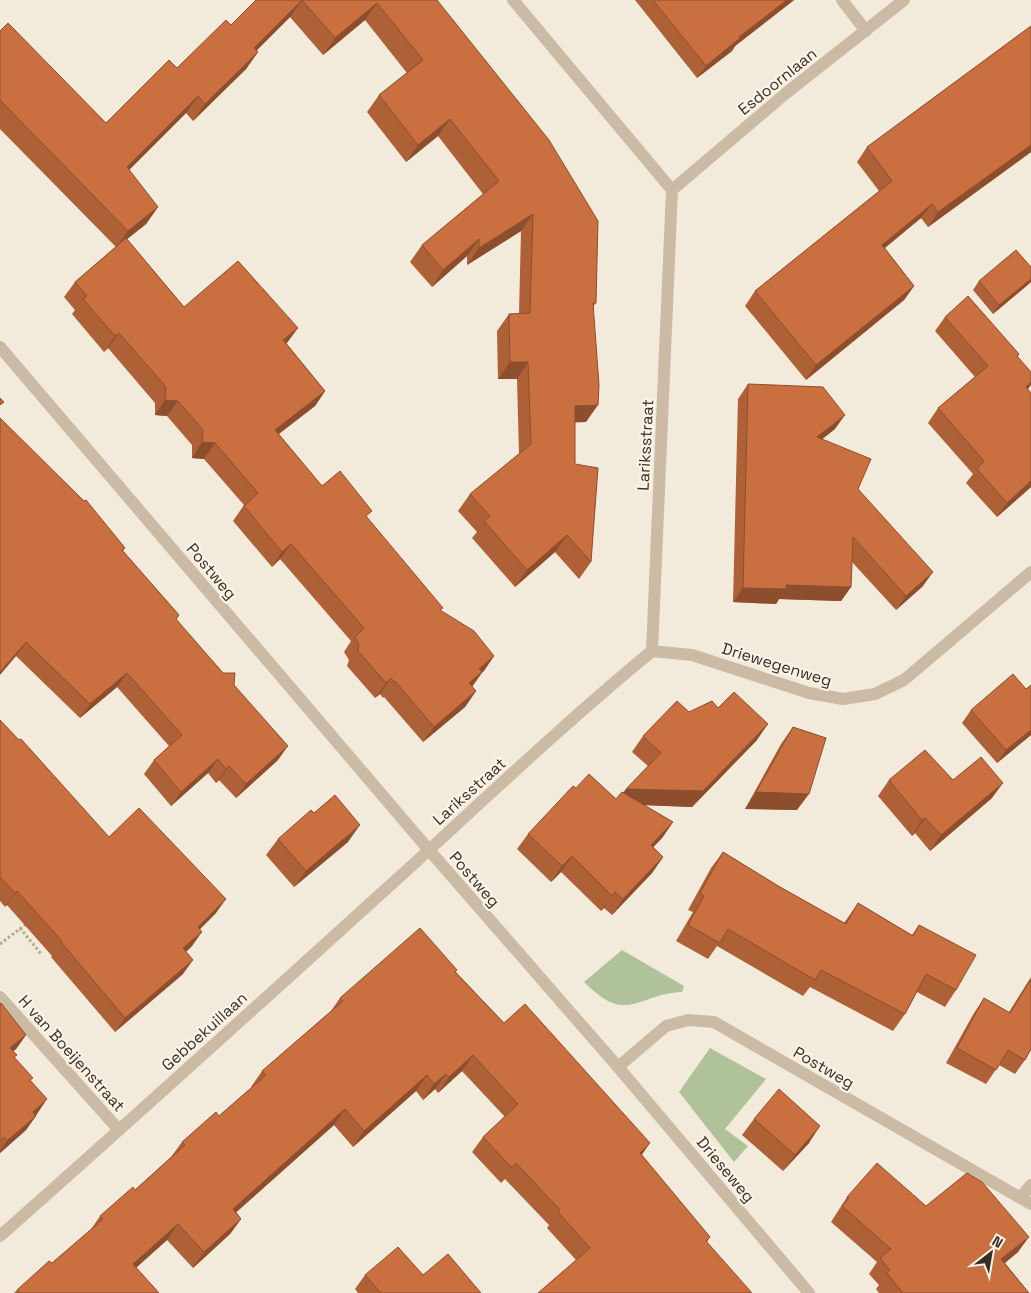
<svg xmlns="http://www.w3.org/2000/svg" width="1031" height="1293" viewBox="0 0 1031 1293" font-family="'Space Grotesk',sans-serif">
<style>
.green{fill:#b0c299}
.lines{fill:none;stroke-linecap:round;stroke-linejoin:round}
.path{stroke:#b7a590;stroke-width:3;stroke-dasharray:2.5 2.5;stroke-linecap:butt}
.lane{stroke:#cbbba5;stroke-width:12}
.street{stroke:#cbbba5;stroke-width:12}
.wall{fill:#ae6037}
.shaded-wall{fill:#8d4e2d}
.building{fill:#ca7040;stroke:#8d4e2d}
.labels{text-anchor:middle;stroke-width:4.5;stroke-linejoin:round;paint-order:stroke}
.street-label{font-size:16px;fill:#372e27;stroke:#faf3e6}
</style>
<rect width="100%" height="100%" fill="#f2eada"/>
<path class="green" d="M622 950 684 986 682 992C636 994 628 1026 584 982Z
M710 1048 766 1079 725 1129 748 1146 734 1162 679 1092Z"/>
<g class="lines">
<path class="path" d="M20 928 42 955
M0 944 25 925"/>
<path class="lane" d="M842 0 866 31"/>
<path class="street" d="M672 190 785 94 904 0
M0 347 429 850 618 1067 809 1293
M652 651 692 655 809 693 843 699 875 694 904 680 1031 572
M0 997 119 1130
M618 1067 666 1026 688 1020 714 1022 1031 1204
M1020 1198 1031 1185
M0 1236C137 1115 271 993 406 871 487 797 567 721 652 651L672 190 513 0"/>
</g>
<path class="wall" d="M256 0H437L596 303 593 307 586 422H575V464L591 562 579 579 555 552 515 587 472 538 477 532 458 511 470 494 519 454 517 379H498L497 331 509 314H519L521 231 467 265V256L432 287 410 262 422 245 483 194 438 136 406 162 367 112 379 95 407 73 365 20 323 55 290 17 257 50 258 52 246 69 193 121 186 113 129 170 158 207 146 224 127 239 184 307 287 344 325 391 315 406 279 434 322 486 367 518 441 611 494 656 472 687 476 691 465 707 423 742 384 697 383 698 380 694 375 698 347 666 349 660 344 652 351 641 280 559 272 567 233 521 244 505 204 459 192 458V445L167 416 155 415V403L108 348 104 352 72 314 75 310 64 297 75 282 116 247 0 129V31L106 123 177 68 231 25Z
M635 0H794L735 46 732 51 697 78Z
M1031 26V152L928 227 921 218 885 248 914 286 904 300 806 380 745 306 755 291 879 191 857 162 867 147Z
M1031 267V282L993 314 973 290 979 281Z
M945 317 1019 354 1018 357 1028 389 1031 487 997 517 966 483 973 474 928 423 938 408 975 377 935 331Z
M748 384 835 429 822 439 858 489 923 586 896 610 852 562 851 587 841 601 779 599 776 604 733 602 738 399Z
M0 418 125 548 123 551 179 615 176 620 234 685 278 760 236 798 219 780 216 783 208 773 171 806 144 774 154 760 169 746 117 687 80 718 16 656Z
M1026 689 1031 735 997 763 962 723 971 710Z
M718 708 757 740 692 807 644 805 673 822 662 838 653 847 663 857 652 873 612 915 604 908 601 911 561 872 551 882 517 849 528 834 576 788 616 799 623 793 626 789 648 766 632 752 643 736 689 712Z
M0 720 109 837 216 913 200 929 192 946 186 952 183 974 115 1032 51 957 52 956 7 905 5 907 0 901Z
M793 727 797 810 745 809 781 744Z
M889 780H953L992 798 930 851 915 833 912 836 878 796Z
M314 813 348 842 294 887 266 855 278 839Z
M723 852 780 887 844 923 858 903 912 935 919 925 956 990 945 1007 917 992 905 1014 893 1031 810 987 803 996 717 946 708 959 676 941 693 912 688 910 711 868Z
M456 972 504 1023 642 1155 710 1237 707 1242 576 1260 547 1228 549 1225 505 1179 501 1183 472 1152 483 1137 505 1117 462 1071 438 1093 435 1089 423 1100 416 1091 353 1147 334 1125 236 1212 241 1219 230 1234 193 1268 167 1240 136 1268 159 1293H14L17 1290 52 1263 90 1231 100 1216 135 1190 171 1157 182 1142 219 1116 252 1087H251L262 1071 331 1011 340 998Z
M1031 977V1049L1025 1060 1015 1074 999 1065 986 1084 946 1063 974 1013 984 998 1009 1012Z
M0 1004 26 1035 16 1049 13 1051 14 1058 31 1081 37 1114 26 1130 0 1153Z
M754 1119 809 1143 783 1171 742 1135Z
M847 1197 926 1206 1018 1252 1005 1263 1029 1293H879L876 1289 879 1285 869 1274 877 1262 831 1222Z
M365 1275H423L481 1293H358L355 1289Z"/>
<path class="shaded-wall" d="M302 0 290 17 242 65 254 48Z
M787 0H794L735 46 732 51 697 78 706 66 739 37Z
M377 3 365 20 323 55 335 38Z
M258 52 246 69 193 121 205 104Z
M198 96 186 113 115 184 127 167Z
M450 119 438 136 406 162 418 145Z
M1031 145V152L928 227 938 212Z
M932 204 921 218 871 259 882 245Z
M158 207 146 224 116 248 128 231Z
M533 214 521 231 467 265 479 248Z
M479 239 467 256 432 287 443 270Z
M1031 279V282L993 314 999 305Z
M914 286 904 300 806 380 816 365Z
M298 328 287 343 273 355 283 340Z
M119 333 108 348 104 352 115 336Z
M510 362H528L517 379H498Z
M1031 382V385L1025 393 1026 387Z
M325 391 315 406 264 445 275 430Z
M165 400 178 401 167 416 155 415Z
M598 405 586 422 563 423 575 406Z
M845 415 835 429 807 451 817 437Z
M202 442 215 443 204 459 192 458Z
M1031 481V487L997 517 1007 503Z
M567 535 555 552 515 587 527 570Z
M291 544 280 559 272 567 282 552Z
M933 572 923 586 896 610 906 596Z
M786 585 851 587 841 601 779 599 776 604 733 602 743 588Z
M26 642 16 656 0 675V672Z
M494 656 484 671 479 675 482 672 471 688 458 699 479 669Z
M127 673 117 687 80 718 90 704Z
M391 678 380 694 375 698 386 683Z
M476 691 465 707 423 742 434 727Z
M768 724 757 740 692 807 615 804 626 789Z
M1031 730V735L997 763 1006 750Z
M288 746 278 760 236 798 246 784Z
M218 759 208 773 171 806 181 792Z
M229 766 219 780 216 783 226 769Z
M1003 783 992 798 930 851 941 835Z
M756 792 809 794 797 810 745 809Z
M925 818 915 833 912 836 922 820Z
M673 822 662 838 640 861 651 845Z
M360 825 348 842 294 887 306 871Z
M572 856 561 872 551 882 562 866Z
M663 857 652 873 612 915 623 899Z
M17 891 7 905 5 907 15 893Z
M615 892 604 908 601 911 612 896Z
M226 899 216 913 188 941 198 927Z
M202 932 192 946 173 963 183 948Z
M193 960 183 974 115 1032 125 1018Z
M26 1035 16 1049 0 1063 10 1048Z
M473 1055 462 1071 438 1093 449 1077Z
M446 1074 435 1089 423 1100 434 1084Z
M427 1075 416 1091 353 1147 364 1131Z
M47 1099 37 1114 23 1126 33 1112Z
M345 1109 334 1125 222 1225 233 1209Z
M36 1116 26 1130 0 1153V1151L7 1141Z
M820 1126 809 1143 783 1171 795 1155Z
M650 1143 639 1159 640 1153Z
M241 1219 230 1234 193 1268 204 1252Z
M178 1224 167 1240 122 1280 133 1264Z
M1029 1237 1018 1252 990 1275 1001 1259Z"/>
<path class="building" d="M256 0H302L254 48 258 52 205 104 198 96 127 167 158 207 128 231 0 100V31L8 23 106 123 169 60 177 68 226 20 231 25Z
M302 0H437L549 140 598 221 596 303H593L599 385 598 405 575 406V464L598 468 591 562 567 535 527 570 484 521 490 516 470 494 531 444 528 362H510L509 314 530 313 533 214 479 248V239L443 270 422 245 499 181 450 119 418 145 379 95 423 60 377 3 335 38Z
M653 0H787L739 37 740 38 706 66Z
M1031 26V145L938 212 932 204 882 245 914 286 816 365 755 291 892 181 867 147Z
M126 238 184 307 238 261 298 328 283 340 325 391 275 430 322 486 340 471 372 511 366 516 443 608 440 610 474 631 494 656 479 669 482 672 469 683 476 691 434 727 395 681 394 682 391 678 386 683 358 651 359 645 355 637 364 628 291 544 282 552 244 506 258 493 215 443 202 442 203 430 178 401 165 400 166 387 119 333 115 336 83 299 87 296 75 282Z
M1016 250 1031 267V279L999 305 979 281Z
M968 296 1019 354 1017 356 1031 372V382L1026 387 1031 393V481L1007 503 977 469 984 461 938 408 988 366 945 317Z
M748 384 823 387 845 415 817 437 871 459 858 489 933 572 906 596 853 537 851 587 786 585V589L743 588Z
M0 398 4 402 0 405Z
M0 418 84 501 86 500 125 548 122 550 179 615 176 619 223 673H235L234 685 288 746 246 784 229 766 226 769 218 759 181 792 154 760 182 735 127 673 90 704 26 642 0 672Z
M1013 674 1026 689 1031 685V730L1006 750 971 710Z
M734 692 768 724 703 791 626 789 661 753 643 736 677 701 689 712 712 701 718 708Z
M0 720 19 740 21 739 109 837 139 808 226 899 198 927 202 932 183 948 193 960 125 1018 61 942 62 941 17 891 15 893 0 877Z
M793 727 826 738 809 794 756 792Z
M925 750 953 780 981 757 1003 783 941 835 925 818 922 820 889 780Z
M589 774 616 799 622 792 673 822 651 845 663 857 623 899 615 892 612 896 572 856 562 866 528 834 573 786 576 788Z
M335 795 360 825 306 871 278 839 311 810 314 813Z
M723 852 780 887 846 924 858 903 913 936 919 925 976 955 956 990 926 974 905 1014 821 970 815 980 728 929 720 943 688 925 704 896 700 893Z
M420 928 457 970 455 972 504 1023 525 1004 650 1143 640 1153 710 1237 706 1241 752 1293H538L590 1248 558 1212 560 1210 516 1163 512 1168 483 1137 518 1104 473 1055 449 1077 446 1074 434 1084 427 1075 364 1131 345 1109 233 1209 241 1219 204 1252 178 1224 133 1264 159 1293H20L17 1290 49 1261 52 1263 103 1219 100 1216 133 1187 135 1190 185 1145 182 1142 216 1112 219 1116 266 1075 262 1071 343 1001 340 998Z
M1031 979V1049L1025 1060 1008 1050 996 1070 957 1048 984 998 1010 1013Z
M1 1003 26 1035 10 1048 17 1055 14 1057 33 1078 30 1080 47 1099 33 1112 36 1116 7 1141 4 1137 0 1141V1004Z
M779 1089 820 1126 795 1155 754 1119Z
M877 1163 926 1206 967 1173 982 1182 1029 1237 1001 1259 1029 1293H903L887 1273 890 1270 880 1258 891 1249 842 1206 849 1198 847 1197Z
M398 1247 423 1275 448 1254 481 1293H381L365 1275Z"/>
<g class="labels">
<g class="street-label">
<text transform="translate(777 81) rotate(-39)" y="6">Esdoornlaan</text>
<text transform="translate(645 445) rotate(-87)" y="6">Lariksstraat</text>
<text transform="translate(212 571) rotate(50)" y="6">Postweg</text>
<text transform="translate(777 664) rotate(17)" y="6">Driewegenweg</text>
<text transform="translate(469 791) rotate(-42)" y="6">Lariksstraat</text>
<text transform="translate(475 879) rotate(49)" y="6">Postweg</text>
<text transform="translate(204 1031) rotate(-42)" y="6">Gebbekuillaan</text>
<text transform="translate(72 1053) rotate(48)" y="6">H van Boeijenstraat</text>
<text transform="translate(824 1067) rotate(30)" y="6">Postweg</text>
<text transform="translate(726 1169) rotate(50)" y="6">Drieseweg</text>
</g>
</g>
<g transform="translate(991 1253) rotate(31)" stroke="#faf3e6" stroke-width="4" paint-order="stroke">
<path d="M0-4L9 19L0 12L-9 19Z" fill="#372e27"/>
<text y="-8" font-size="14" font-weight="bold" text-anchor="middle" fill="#372e27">N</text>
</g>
</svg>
